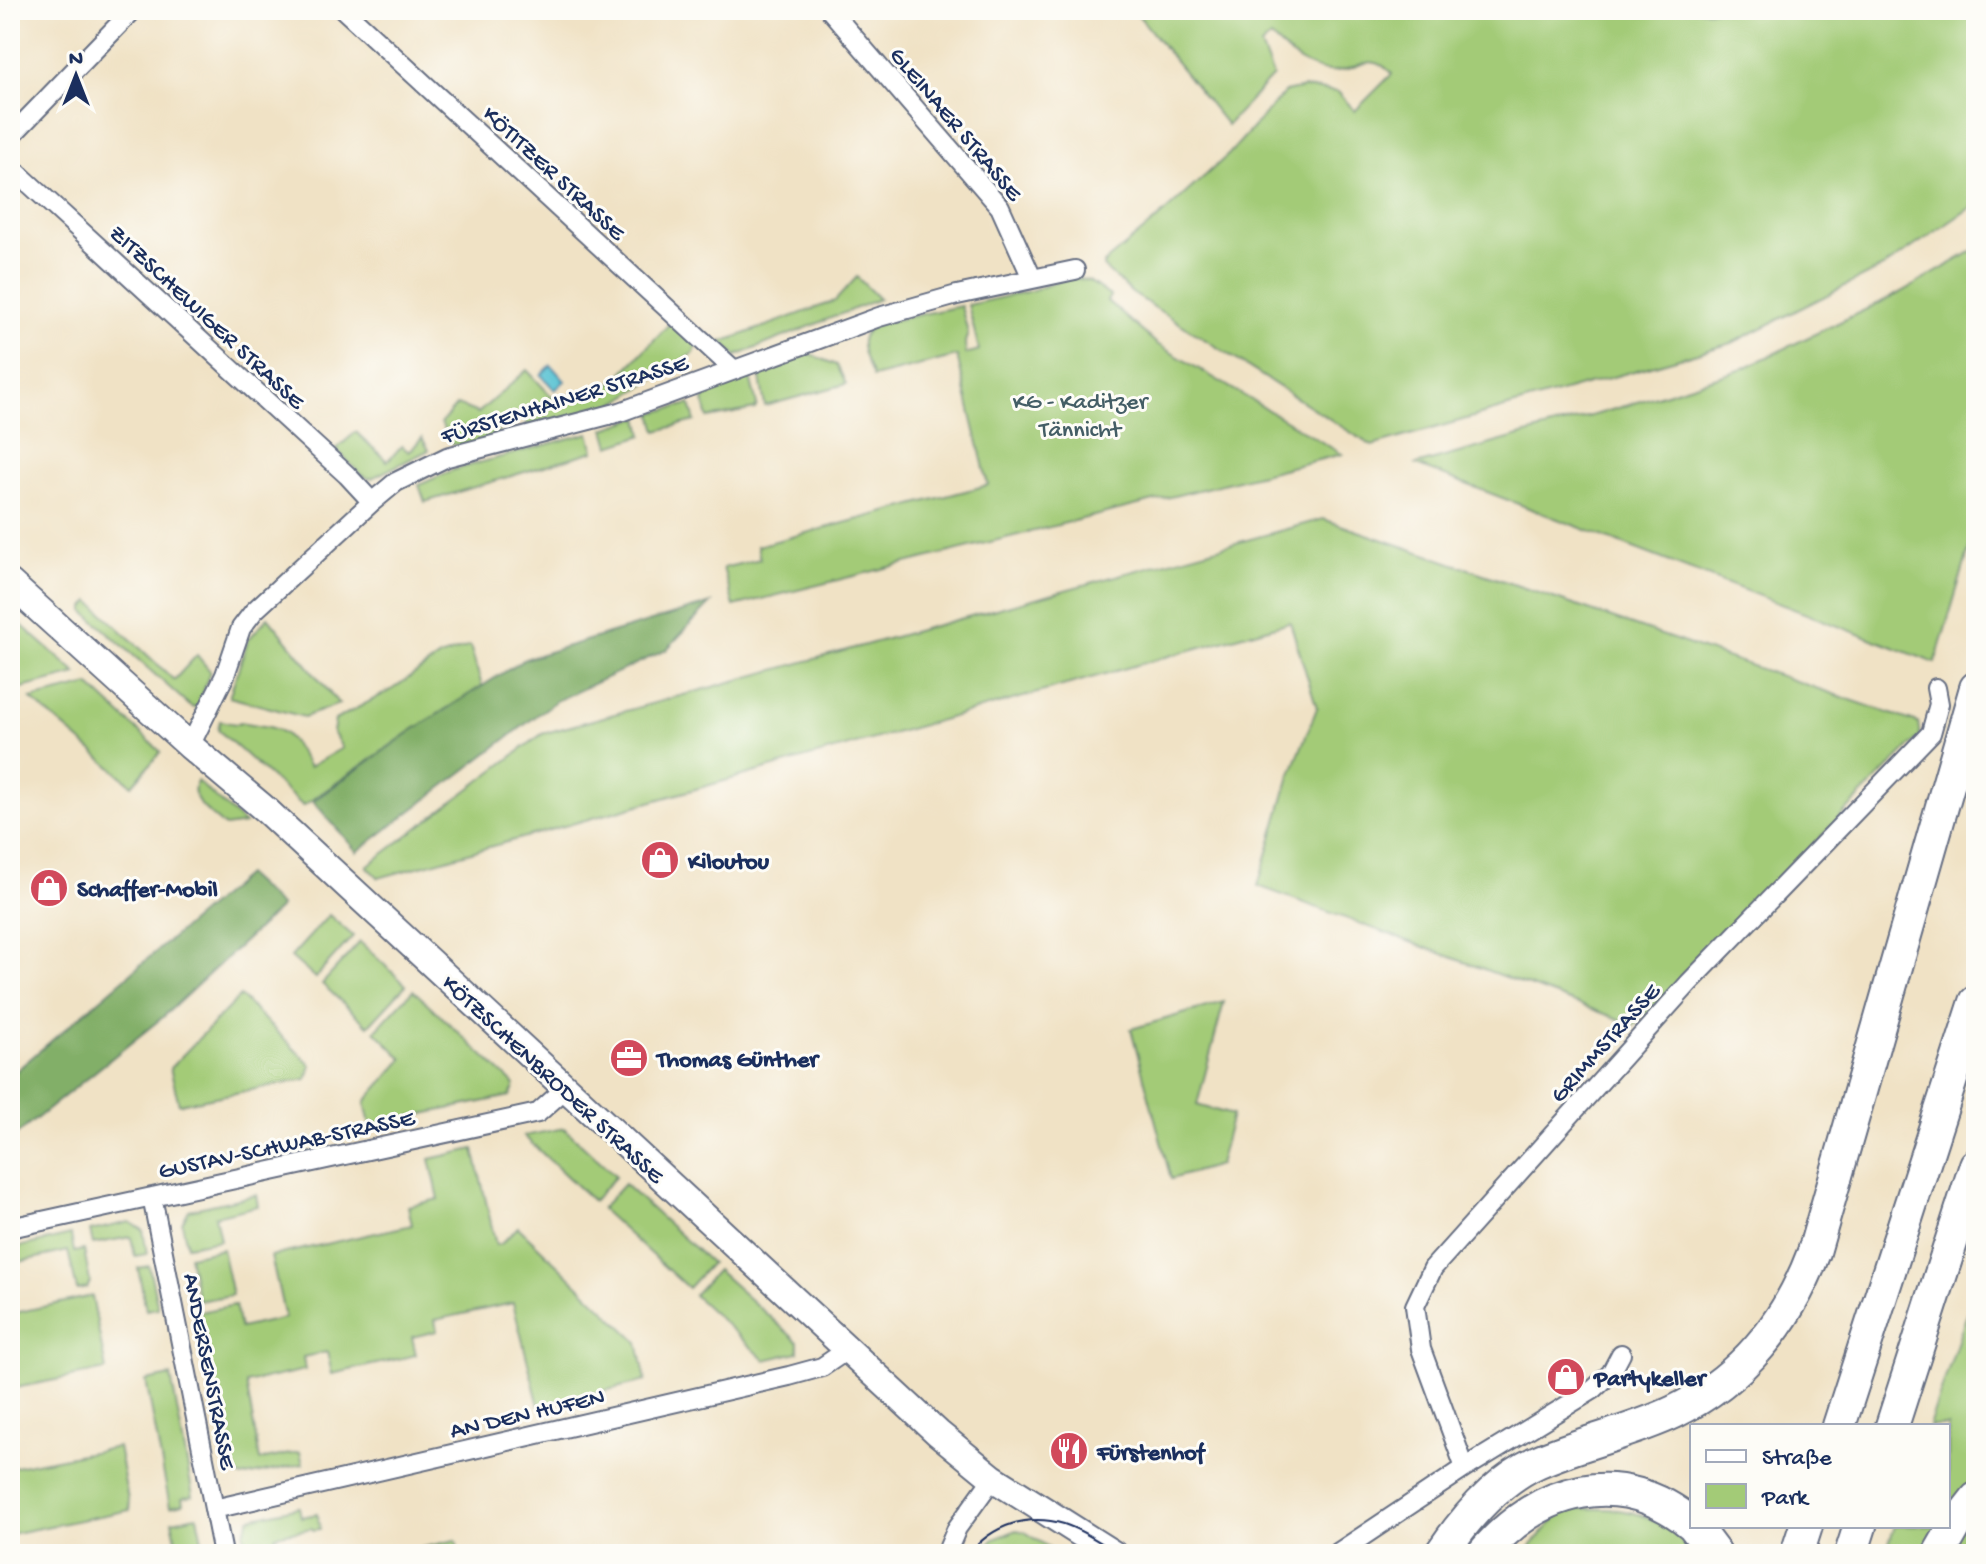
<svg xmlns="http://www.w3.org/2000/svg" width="1986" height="1564" viewBox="0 0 1986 1564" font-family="'Gochi Hand',sans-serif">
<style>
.green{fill:#a3cb77;stroke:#5f7d6a;stroke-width:2}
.forest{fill:#82af68;stroke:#4e6f63;stroke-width:2}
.water{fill:#58c2d3;stroke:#3a7898;stroke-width:2}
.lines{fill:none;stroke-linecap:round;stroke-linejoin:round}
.street-casing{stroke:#666e82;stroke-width:22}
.secondary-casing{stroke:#666e82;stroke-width:30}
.highway-casing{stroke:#666e82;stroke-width:36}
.street{stroke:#fff;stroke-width:18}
.secondary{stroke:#fff;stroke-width:26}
.highway{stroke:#fff;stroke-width:32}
.tram{stroke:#1b2f5e;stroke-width:2}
.labels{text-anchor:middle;stroke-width:6;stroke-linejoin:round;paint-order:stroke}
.street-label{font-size:24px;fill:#1b2f5e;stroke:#fdfcf7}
.park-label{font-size:24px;fill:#445e66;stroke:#fdfcf7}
.poi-label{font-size:24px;font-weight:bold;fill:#1b2f5e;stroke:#fdfcf7;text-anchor:start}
</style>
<rect width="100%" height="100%" fill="#fdfcf7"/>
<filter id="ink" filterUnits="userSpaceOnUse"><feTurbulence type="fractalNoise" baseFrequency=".0125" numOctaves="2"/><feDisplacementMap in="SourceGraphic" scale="16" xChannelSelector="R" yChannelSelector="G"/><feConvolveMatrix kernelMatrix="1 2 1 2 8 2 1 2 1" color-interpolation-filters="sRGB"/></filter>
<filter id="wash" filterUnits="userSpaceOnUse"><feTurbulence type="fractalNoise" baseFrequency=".006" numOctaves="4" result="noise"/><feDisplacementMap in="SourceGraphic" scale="32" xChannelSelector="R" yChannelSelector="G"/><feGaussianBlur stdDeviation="1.8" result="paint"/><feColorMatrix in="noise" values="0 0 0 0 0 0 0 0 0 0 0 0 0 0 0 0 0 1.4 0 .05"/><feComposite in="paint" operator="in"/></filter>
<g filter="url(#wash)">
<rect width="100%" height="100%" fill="#f0e2c5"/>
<path class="green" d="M1134 10H1976V204L1885 266 1732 343 1372 446 1132 293 1103 267 1104 263 1155 221 1229 154 1285 92 1304 88 1338 92 1355 111 1392 74C1370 48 1356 74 1329 71 1304 69 1288 53 1271 37L1261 46 1273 76 1227 125Z
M1976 249V526L1935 663 1416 465 1605 412 1740 370 1902 292Z
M857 277 879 299 736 356 722 342 835 301Z
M1071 277 1089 281 1110 296 1107 301 1157 344 1342 454 734 606 723 568 760 559 757 546 988 485 957 356 873 377C864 354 850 335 880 323L961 306 968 333 965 342 966 354 979 350 968 305 1030 291Z
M673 320 697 344 694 353 611 406 528 427 523 414 496 422 499 436 462 446 451 444 441 423 457 405 478 413 527 370 555 400 614 382Z
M807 353 837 365 846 384 765 406 759 372 794 356Z
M750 377 757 405 755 409 708 418 703 400 708 395Z
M690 404 695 421 657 431 652 413Z
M639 417 643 435 610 446 605 429Z
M356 432 387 461 402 446 409 452 422 438 429 450 370 479 361 475 336 449Z
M589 433 594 451 425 502 419 485 453 470Z
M1323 519 1918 723 1920 736 1635 1025 1258 886 1289 779 1317 708 1290 622 379 878 367 866 542 734Z
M90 601 174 680 197 655 210 671 199 705 195 708 190 706 85 612V607Z
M10 615 77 674 14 690 10 687Z
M268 617 339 704 304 717 229 697 248 640Z
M470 646 482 686 410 732 303 806 218 730 220 721 236 724 240 722C287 730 283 726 309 767L342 748 333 732 335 720 391 690 440 657Z
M89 685 161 752 132 785 31 699Z
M197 781 245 824 225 827C212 815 186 799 197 781Z
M329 915 353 936 315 978 291 957Z
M360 942 406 985 368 1026 322 984Z
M413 990 515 1085 510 1096 370 1125 365 1102 403 1059 375 1031Z
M240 996 311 1065 307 1079 179 1104 170 1068Z
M1224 1002 1197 1105 1232 1115 1219 1165 1171 1179 1131 1029Z
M564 1128 616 1176 593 1201 524 1136Z
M474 1149 496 1245 501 1244 518 1227 638 1342 646 1381 539 1406 513 1303 435 1320 437 1331 412 1337 416 1355 332 1374 327 1352 303 1357 305 1370 246 1383 260 1460 300 1452 303 1464 242 1477 231 1471 199 1312 235 1305 240 1328 285 1318 271 1256 412 1225 408 1206 439 1199 430 1159Z
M624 1184 711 1263 688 1288 601 1209Z
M256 1195 258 1206 215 1216 220 1240 187 1246 182 1223 189 1210Z
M130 1222 143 1230 147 1254 135 1256 131 1237 93 1244 90 1231Z
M71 1235 74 1252 84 1250 90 1282 87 1288 77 1290 68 1251 10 1264V1249Z
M222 1249 232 1295 198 1301 189 1256Z
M149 1266 158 1308 146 1310 138 1268Z
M717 1270 798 1342V1352L765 1360 694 1295Z
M1976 1287V1554H1885L1895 1526H1948V1426H1929Z
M92 1296 106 1370 10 1389V1314Z
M171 1376 193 1496 182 1498 183 1504 170 1507 146 1381Z
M118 1447 130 1510 10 1534V1468Z
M299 1507 301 1517 317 1514 320 1529 313 1530 312 1528 275 1535 279 1554H248L244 1533 250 1518Z
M1565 1508C1619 1509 1657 1506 1693 1554H1524Z
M197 1516 205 1554H179L172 1521Z
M1017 1530 1025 1532 1059 1554H979L994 1539Z
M456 1540 459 1554H394Z"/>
<path class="forest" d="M711 603 666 650 556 701 357 852 313 801 410 732 525 659Z
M246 875 281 907 163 1017 10 1140V1076Z"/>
<path class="water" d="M551 365 565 381 555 390 541 375Z"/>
</g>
<g filter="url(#ink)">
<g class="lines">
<defs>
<path id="street" d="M344 10 733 369
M830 10 1000 207 1032 278
M10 137 133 10
M10 166 347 475 372 502
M190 746 225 675 241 628 254 611 372 502 396 482 447 457 620 412 879 317 957 295 1075 270
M152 1197 223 1554
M10 1228 538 1113 565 1089
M1465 1468 1421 1349 1415 1306 1433 1268 1689 983 1931 733 1939 704 1936 688
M214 1509 789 1376 822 1367 847 1350
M946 1554 957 1528 993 1478
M1336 1554 1465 1468 1594 1389 1611 1373 1621 1354"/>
<path id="secondary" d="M10 583 190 746 267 811 938 1433 993 1478 1113 1554"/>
<path id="highway" d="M1839 1426 1976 1002
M1892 1426 1976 1165
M1694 1526 1715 1554
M1441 1554C1465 1518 1496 1481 1537 1462 1581 1442 1630 1433 1674 1412 1742 1379 1788 1322 1814 1252L1976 688
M1483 1554C1539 1487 1621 1465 1692 1524
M1797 1554 1806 1526
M1851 1554 1860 1526
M1939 1554 1955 1526 1976 1499"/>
</defs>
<use href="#street" class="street-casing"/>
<use href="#secondary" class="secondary-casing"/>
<use href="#highway" class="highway-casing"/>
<use href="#street" class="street"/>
<use href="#secondary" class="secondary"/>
<use href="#highway" class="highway"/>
<path class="tram" d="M969 1554C992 1525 1028 1513 1064 1524 1083 1530 1101 1543 1119 1554"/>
</g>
</g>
<defs>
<symbol id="shop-disc" viewBox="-11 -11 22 22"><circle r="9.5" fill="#d1495b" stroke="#fdfcf7"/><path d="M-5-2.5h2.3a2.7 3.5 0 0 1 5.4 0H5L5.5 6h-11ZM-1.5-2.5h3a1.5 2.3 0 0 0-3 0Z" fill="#fff"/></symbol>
<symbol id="office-disc" viewBox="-11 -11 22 22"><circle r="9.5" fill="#d1495b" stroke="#fdfcf7"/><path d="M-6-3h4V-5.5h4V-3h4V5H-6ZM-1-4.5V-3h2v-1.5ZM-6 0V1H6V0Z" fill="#fff"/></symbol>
<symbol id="restaurant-disc" viewBox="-11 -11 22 22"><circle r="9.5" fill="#d1495b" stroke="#fdfcf7"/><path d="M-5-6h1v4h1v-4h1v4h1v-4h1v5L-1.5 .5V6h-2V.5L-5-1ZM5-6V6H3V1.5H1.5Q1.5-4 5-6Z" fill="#fff"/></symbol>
</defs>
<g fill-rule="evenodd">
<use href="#shop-disc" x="638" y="838" width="44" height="44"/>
<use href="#shop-disc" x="27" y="866" width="44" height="44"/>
<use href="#office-disc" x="607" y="1036" width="44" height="44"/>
<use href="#shop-disc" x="1544" y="1355" width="44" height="44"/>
<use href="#restaurant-disc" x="1047" y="1429" width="44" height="44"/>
</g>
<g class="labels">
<g class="street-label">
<text transform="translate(957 123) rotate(50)" y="8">GLEINAER STRASSE</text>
<text transform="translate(555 172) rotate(43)" y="8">KÖTITZER STRASSE</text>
<text transform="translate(208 316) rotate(43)" y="8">ZITZSCHEWIGER STRASSE</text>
<text transform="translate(564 398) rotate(-17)" y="8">FÜRSTENHAINER STRASSE</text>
<text transform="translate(1604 1042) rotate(-48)" y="8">GRIMMSTRASSE</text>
<text transform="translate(554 1078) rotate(43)" y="8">KÖTZSCHENBRODER STRASSE</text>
<text transform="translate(286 1143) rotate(-12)" y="8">GUSTAV-SCHWAB-STRASSE</text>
<text transform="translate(211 1371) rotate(79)" y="8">ANDERSENSTRASSE</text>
<text transform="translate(527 1412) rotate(-13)" y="8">AN DEN HUFEN</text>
</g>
<g class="park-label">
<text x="1080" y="408">KG - Kaditzer<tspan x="1080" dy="28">Tännicht</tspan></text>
</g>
<g class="poi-label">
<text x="688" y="868">Kiloutou</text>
<text x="77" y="896">Schaffer-Mobil</text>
<text x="657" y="1066">Thomas Günther</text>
<text x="1594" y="1385">Partykeller</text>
<text x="1097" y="1459">Fürstenhof</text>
</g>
</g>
<rect width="1986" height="1564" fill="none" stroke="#fdfcf7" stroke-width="40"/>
<rect x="1690" y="1424" width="260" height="104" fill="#fdfcf7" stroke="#a3aaba" stroke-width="2"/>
<rect x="1706" y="1450" width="40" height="12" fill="#ffffff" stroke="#a3aaba" stroke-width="2"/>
<text x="1762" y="1464" font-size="24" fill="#1b2f5e">Straße</text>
<rect x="1706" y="1484" width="40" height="24" fill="#a3cb77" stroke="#a3aaba" stroke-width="2"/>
<text x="1762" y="1504" font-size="24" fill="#1b2f5e">Park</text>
<g transform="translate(76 76)" stroke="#fdfcf7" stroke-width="6" paint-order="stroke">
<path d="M0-6L14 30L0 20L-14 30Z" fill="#1b2f5e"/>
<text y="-12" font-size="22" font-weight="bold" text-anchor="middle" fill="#1b2f5e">N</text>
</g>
</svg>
